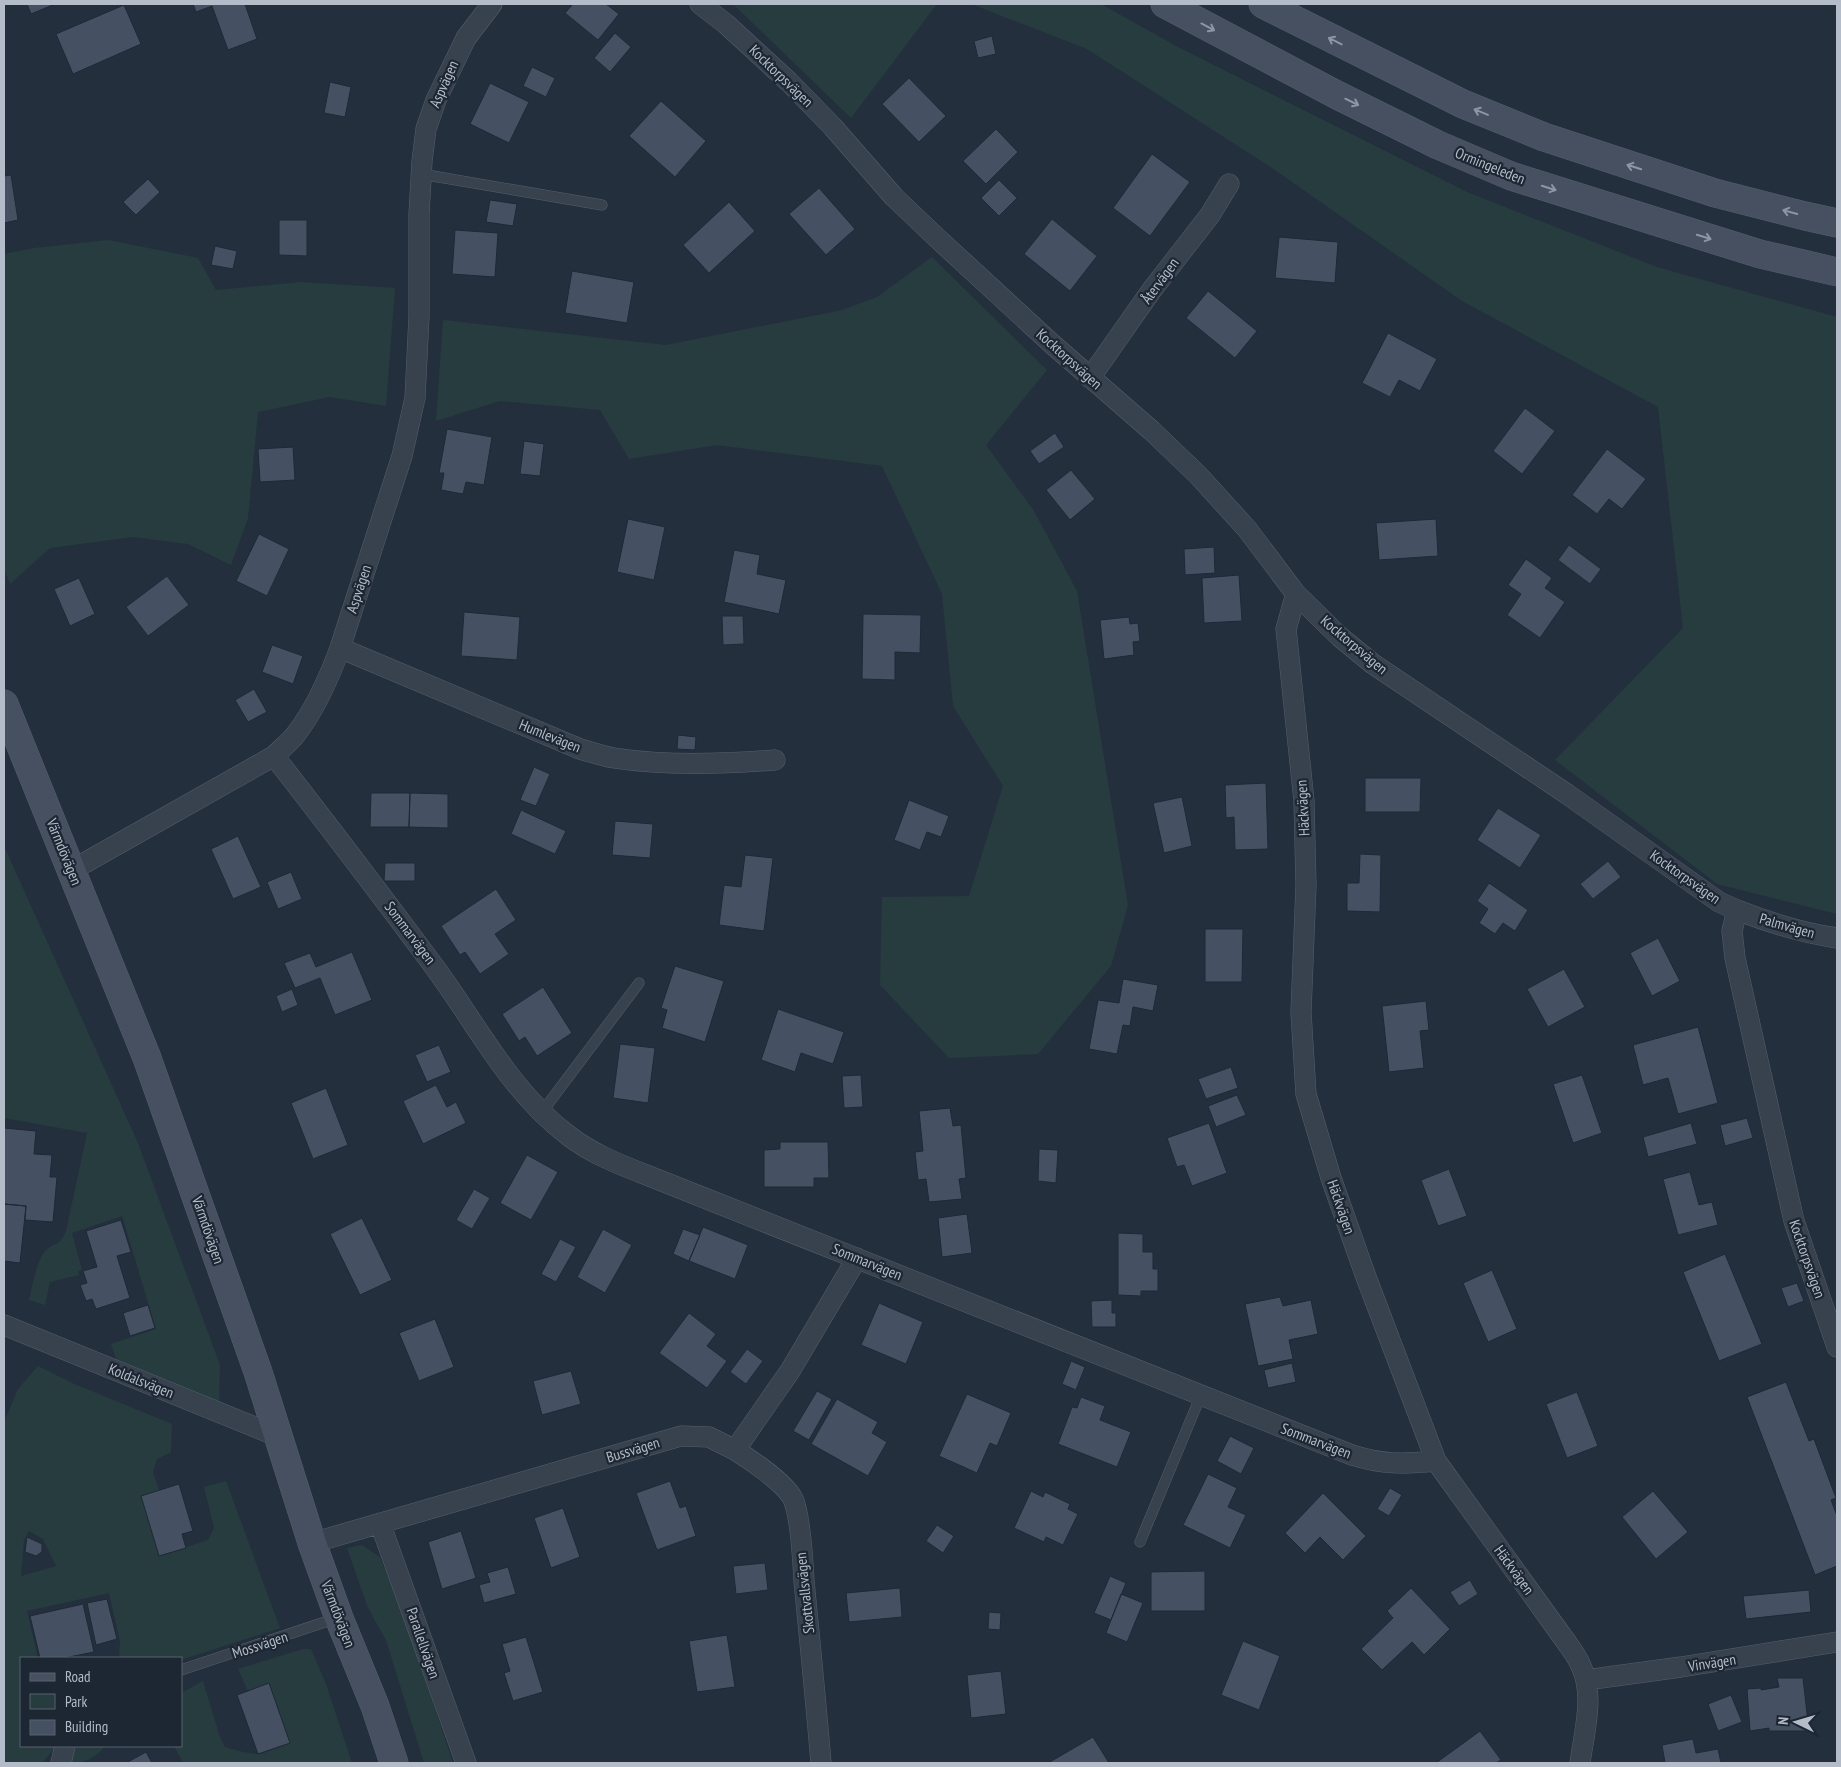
<svg xmlns="http://www.w3.org/2000/svg" width="1841" height="1767" viewBox="0 0 1841 1767" font-family="'PT Sans Narrow',sans-serif">
<style>
.green{fill:#263c3f;fill-rule:evenodd}
.building{fill:#455162;stroke:#1f2835}
.lines{fill:none;stroke-linecap:round;stroke-linejoin:round}
.lane-casing{stroke:#565f6c;stroke-width:11}
.street-casing{stroke:#565f6c;stroke-width:21}
.secondary-casing{stroke:#565f6c;stroke-width:29}
.lane{stroke:#38414e;stroke-width:10}
.street{stroke:#38414e;stroke-width:20}
.secondary{stroke:#465061;stroke-width:28}
.oneway{stroke:#8e96a5}
.labels{text-anchor:middle;stroke-width:4.5;stroke-linejoin:round;paint-order:stroke}
.street-label{font-size:15px;fill:#b4bcc9;stroke:#1d2633}
</style>
<rect width="100%" height="100%" fill="#242f3e"/>
<path class="green" d="M733 4H937L851 118Z
M971 4H1101L1178 47 1467 192 1657 267 1837 317V914L1717 884 1555 760 1683 628 1658 407 1462 301 1272 168 1087 49Z
M108 240 198 258 216 290 301 282 395 288 386 406 330 397 258 412 248 518 231 565 188 544 133 537 50 548 10 584 4 569V254L34 248Z
M932 257 1047 370 986 445 1034 511 1077 591 1128 905 1111 966 1038 1054 949 1058 880 985 882 897 969 896 1003 786 953 706 942 594 882 466 717 445 629 459 600 410 500 401 436 421 443 320 666 345 842 310 877 297Z
M4 846 138 1143 220 1365 219 1406 170 1381 117 1362 111 1344 156 1329 122 1216 72 1233 82 1270 78 1271 79 1275 50 1282 45 1305 29 1300C32 1288 37 1258 46 1250 57 1241 59 1247 66 1231L87 1133 4 1118Z
M38 1366 72 1383 172 1424 171 1452 157 1459 153 1472 159 1490V1556L208 1540 214 1528 204 1487 226 1481 280 1628 181 1660V1658H119L120 1641 109 1593 27 1611 38 1658H21V1746H56L44 1761 39 1763H4V1422L18 1389ZM29 1531 43 1539 56 1566 21 1576 24 1540Z
M362 1545 380 1557 402 1610 453 1763H424L386 1640 368 1608 347 1548Z
M303 1649H311L326 1684 352 1763H183L174 1746H181V1693L203 1681 220 1737 225 1747C231 1749 253 1755 260 1754 269 1752 280 1746 290 1743L269 1684 248 1691 238 1669Z
M74 1746H105C94 1759 85 1763 68 1763Z"/>
<path class="building" d="M27 4H55L31 14Z
M193 4H245L257 39 228 50 212 6 196 12Z
M573 4H606L619 14 598 40 565 13Z
M124 5 141 44 73 74 56 34Z
M615 33 631 47 610 72 594 58Z
M992 36 996 54 978 58 974 41Z
M532 67 555 78 546 97 523 86Z
M909 78 946 116 919 142 882 104Z
M330 82 351 87 345 117 324 113Z
M490 83 529 102 509 143 470 124Z
M661 101 706 141 675 177 629 136Z
M996 129 1018 152 986 184 963 161Z
M1152 154 1190 182 1150 236 1113 208Z
M11 175 18 220 4 223V176Z
M148 179 160 192 136 215 123 202Z
M999 180 1017 198 999 216 981 198Z
M819 188 855 229 826 255 789 214Z
M490 200 517 204 513 226 486 222Z
M729 202 755 231 709 273 683 245Z
M1052 219 1097 256 1070 291 1024 254Z
M279 220H307V256L279 255Z
M455 230 498 233 495 277 452 274Z
M1279 237 1338 242 1335 283 1275 278Z
M215 246 237 251 233 269 211 265Z
M572 271 634 282 627 323 565 313Z
M1208 291 1257 331 1235 358 1186 318Z
M1388 333 1437 359 1420 391 1399 380 1390 397 1362 383Z
M1525 408 1555 431 1522 474 1493 451Z
M447 429 492 437 484 485 466 482 463 494 441 490 444 473H439Z
M1055 433 1064 447 1039 464 1030 451Z
M524 441 544 444 540 476 520 474Z
M293 447 295 480 260 482 258 449Z
M1607 449 1646 479 1622 509 1609 499 1597 514 1572 495Z
M1071 470 1095 499 1070 520 1046 490Z
M628 519 665 527 654 580 617 572Z
M1436 519 1438 556 1379 560 1376 523Z
M259 534 289 549 267 596 236 581Z
M1569 545 1601 569 1590 584 1558 560Z
M1214 547 1215 573 1185 575 1184 549Z
M734 550 760 555 757 574 786 580 779 614 724 602Z
M1526 559 1552 578 1545 588 1565 602 1540 638 1507 615 1521 594 1508 585Z
M1239 575 1242 621 1204 623 1202 578Z
M167 576 189 605 148 636 126 607Z
M79 578 95 614 70 626 54 589Z
M464 612 520 617 517 660 461 656Z
M863 614 921 615 920 653 895 652V680L862 679Z
M722 616H743L744 644 723 645Z
M1129 617 1130 624 1138 623 1140 641 1133 642 1134 655 1104 659 1100 620Z
M272 645 303 656 293 684 262 672Z
M254 689 267 712 248 722 235 700Z
M678 735 696 737 695 750 677 749Z
M534 767 550 774 536 806 520 800Z
M1365 778H1421L1420 812H1365Z
M1266 783 1268 849 1235 850 1234 817 1226 818 1225 785Z
M371 793H410L409 827H370Z
M410 793 448 794V828L409 827Z
M1182 797 1192 846 1164 853 1153 803Z
M909 800 949 816 941 837 927 832 920 850 894 840Z
M1498 808 1541 835 1520 868 1477 840Z
M521 810 566 831 555 854 511 834Z
M615 821 653 824 650 858 612 855Z
M238 836 261 887 233 899 211 849Z
M1360 854 1381 855 1380 912 1347 911V883H1359Z
M745 855 773 858 764 931 719 925 724 885 741 887Z
M1608 861 1621 877 1593 899 1580 884Z
M385 863H415V881H384Z
M291 872 302 899 278 909 267 882Z
M1489 883 1528 910 1515 931 1503 923 1495 934 1479 923 1488 909 1477 901Z
M496 889 516 920 495 934 509 954 480 974 465 952 460 955 441 926Z
M1205 929H1243L1242 982H1205Z
M1658 938 1680 981 1652 996 1630 953Z
M352 952 372 1000 335 1015 320 978 295 988 284 963 310 953 316 967Z
M675 966 724 981 705 1042 662 1028 667 1010 661 1008Z
M1564 969 1585 1007 1548 1027 1527 989Z
M1123 979 1158 985 1153 1011 1133 1007 1130 1026 1123 1025 1117 1054 1089 1049 1098 1000 1119 1003Z
M543 987 572 1033 537 1056 525 1037 519 1041 502 1014Z
M292 989 298 1005 282 1012 276 996Z
M1426 1001 1429 1030 1420 1031 1424 1068 1389 1072 1382 1006Z
M778 1009 844 1032 833 1064 801 1053 795 1072 761 1060Z
M1698 1027 1718 1103 1678 1114 1668 1078 1643 1085 1633 1045Z
M620 1044 655 1048 648 1103 613 1098Z
M439 1045 451 1072 427 1082 415 1055Z
M1231 1067 1238 1088 1206 1099 1198 1079Z
M861 1075 863 1107 844 1108 842 1076Z
M1582 1075 1602 1133 1573 1143 1553 1084Z
M436 1085 447 1107 456 1102 466 1123 423 1144 403 1101Z
M326 1088 348 1145 313 1159 291 1103Z
M1237 1095 1246 1115 1216 1127 1208 1106Z
M950 1108 953 1126 961 1125 966 1178 959 1179 962 1199 929 1202 926 1179 918 1180 915 1152 923 1151 919 1111Z
M1747 1118 1753 1138 1725 1146 1720 1125Z
M1209 1123 1227 1173 1192 1186 1184 1165 1177 1167 1167 1138Z
M1691 1123 1697 1144 1648 1157 1643 1137Z
M4 1128 36 1131 34 1154 52 1155 50 1177H57L53 1222 25 1220 26 1206 4 1204Z
M780 1142H828L829 1178H814V1187H764V1150L780 1149Z
M1039 1149 1058 1150 1056 1183 1038 1181Z
M527 1155 558 1172 531 1220 500 1203Z
M1449 1169 1467 1216 1438 1226 1421 1180Z
M1690 1172 1699 1205 1712 1202 1718 1225 1678 1235 1663 1179Z
M474 1189 490 1198 472 1229 456 1220Z
M4 1204 26 1206 20 1263 4 1261Z
M967 1214 972 1253 942 1257 938 1218Z
M362 1218 392 1280 360 1295 330 1234Z
M121 1220 131 1252 117 1256 130 1298 96 1309 92 1299 86 1301 80 1285 87 1283 83 1271 97 1267 86 1231Z
M703 1227 748 1245 735 1279 689 1261Z
M603 1229 632 1245 605 1293 577 1277Z
M683 1229 700 1235 689 1261 673 1254Z
M1118 1233 1143 1234V1252H1153V1269H1158V1291H1141V1296L1118 1295Z
M560 1239 576 1247 556 1282 541 1274Z
M1725 1254 1762 1344 1719 1361 1683 1272Z
M1492 1270 1517 1329 1488 1342 1463 1283Z
M1797 1283 1804 1301 1788 1307 1781 1288Z
M1280 1297 1283 1306 1311 1300 1318 1334 1289 1340 1293 1359 1258 1366 1245 1304Z
M1112 1300V1313H1116V1327H1092L1091 1301Z
M879 1303 923 1322 906 1364 861 1345Z
M148 1305 155 1328 130 1336 123 1313Z
M689 1313 716 1334 707 1346 727 1361 707 1388 659 1353Z
M435 1319 454 1367 419 1381 399 1333Z
M747 1349 763 1361 746 1384 730 1372Z
M1071 1361 1085 1367 1076 1390 1062 1384Z
M1292 1363 1296 1382 1268 1388 1264 1370Z
M571 1371 581 1404 542 1415 533 1381Z
M1786 1382 1809 1441 1814 1439 1836 1498 1831 1500 1837 1516V1566L1815 1575 1747 1397Z
M817 1391 832 1399 809 1440 793 1431Z
M1577 1392 1598 1446 1567 1458 1546 1404Z
M967 1394 1011 1413 997 1446 990 1443 977 1473 939 1456Z
M1081 1397 1105 1406 1100 1420 1131 1432 1117 1467 1058 1444 1072 1407 1077 1408Z
M837 1399 878 1422 872 1433 887 1442 868 1476 811 1444Z
M1230 1436 1254 1448 1241 1474 1217 1461Z
M1208 1474 1237 1488 1228 1507 1246 1515 1230 1548 1183 1525Z
M670 1481 680 1508 686 1506 696 1536 657 1550 636 1493Z
M179 1484 193 1531 182 1534 186 1548 159 1556 141 1496Z
M1390 1488 1402 1495 1389 1516 1377 1509Z
M1031 1491 1043 1497 1045 1492 1070 1504 1068 1509 1078 1514 1063 1545 1046 1537 1044 1542 1014 1528Z
M1653 1491 1688 1532 1656 1559 1622 1517Z
M1323 1493 1366 1536 1343 1560 1320 1537 1305 1553 1285 1533Z
M563 1508 580 1557 551 1568 534 1518Z
M937 1525 954 1536 943 1553 926 1541Z
M461 1531 476 1578 442 1589 428 1542Z
M27 1537 42 1544V1552L36 1556 25 1552Z
M765 1563 768 1590 736 1594 733 1566Z
M508 1567 516 1594 484 1603 479 1585 490 1582 487 1573Z
M1205 1571V1611H1151V1572Z
M1110 1576 1126 1583 1111 1620 1094 1613Z
M1470 1580 1478 1594 1459 1606 1450 1592Z
M900 1588 902 1617 849 1622 846 1593Z
M1411 1588 1450 1629 1424 1655 1412 1642 1382 1670 1361 1649 1393 1618 1387 1611Z
M1809 1590 1811 1612 1746 1619 1743 1596Z
M1121 1594 1143 1603 1127 1642 1106 1633Z
M107 1599 117 1639 96 1645 87 1603Z
M83 1604 94 1652 64 1658H40L30 1616Z
M989 1612 1001 1613 1000 1630 988 1629Z
M727 1635 735 1687 697 1692 689 1641Z
M526 1637 543 1692 513 1701 504 1673 510 1671 502 1644Z
M1243 1641 1280 1656 1259 1710 1221 1695Z
M1001 1671 1006 1714 971 1718 967 1675Z
M1777 1678H1803L1809 1731H1769V1728L1750 1731 1747 1689 1761 1688V1690L1779 1687Z
M269 1683 290 1743 258 1754 237 1695Z
M1731 1695 1742 1722 1718 1731 1708 1704Z
M1480 1731 1501 1760 1496 1763H1436Z
M1093 1737 1109 1763H1048Z
M1693 1739 1696 1753 1718 1749 1721 1763H1665L1662 1745Z
M146 1752 152 1763H126Z"/>
<g class="lines">
<defs>
<path id="lane" d="M421 174 602 205
M542 1112 639 983
M1140 1542 1201 1395
M181 1670 337 1618"/>
<path id="street" d="M700 4 726 24 789 82 832 126 894 197 936 237 1051 343 1152 431 1198 475 1247 529 1296 594 1340 637 1373 664 1567 794 1719 902 1737 910 1732 931 1735 958 1794 1221 1837 1347
M1090 378 1151 291 1210 215 1229 184
M1296 594 1286 629 1304 801 1306 885 1301 1012 1306 1094 1331 1178 1366 1277 1436 1461 1567 1643C1572 1650 1578 1658 1581 1666 1595 1695 1584 1733 1580 1763
M340 648 580 749C591 752 602 756 614 758 667 766 721 764 775 760
M274 756C328 825 381 895 433 965 477 1024 509 1091 569 1136 591 1153 618 1164 644 1174L1352 1455C1384 1465 1403 1464 1436 1461
M72 870 274 756C281 749 290 742 296 734 316 708 329 678 340 648L402 456 415 398 419 316V214L422 161 426 129 436 100 466 38 492 4
M1737 910C1770 923 1803 933 1837 938
M4 1325 277 1436
M735 1450C751 1460 785 1483 793 1499 800 1514 803 1562 804 1581 810 1642 816 1703 821 1763
M380 1523 466 1763
M312 1543 681 1436 709 1437 735 1450 790 1371 857 1258
M1586 1680 1681 1667 1837 1642
M61 1763 65 1746"/>
<path id="secondary" d="M1165 4 1337 95 1438 145 1511 176 1760 254 1837 272
M1263 4 1463 104 1544 137 1715 193 1805 216 1837 223
M4 704 147 1058 258 1372 312 1543 339 1618 375 1706 394 1763"/>
</defs>
<use href="#lane" class="lane-casing"/>
<use href="#street" class="street-casing"/>
<use href="#secondary" class="secondary-casing"/>
<use href="#lane" class="lane"/>
<use href="#street" class="street"/>
<use href="#secondary" class="secondary"/>
</g>
<defs><path id="oneway-shaft" d="M-6 0H5M1.5-3L5.5 0L1.5 3" fill="none" stroke-width="1.6" stroke-linecap="round" stroke-linejoin="round" transform="scale(1.25)"/></defs>
<g class="oneway">
<use href="#oneway-shaft" transform="translate(1208 27) rotate(28)"/>
<use href="#oneway-shaft" transform="translate(1335 41) rotate(-153)"/>
<use href="#oneway-shaft" transform="translate(1352 102) rotate(26)"/>
<use href="#oneway-shaft" transform="translate(1481 112) rotate(-158)"/>
<use href="#oneway-shaft" transform="translate(1634 167) rotate(-162)"/>
<use href="#oneway-shaft" transform="translate(1549 188) rotate(18)"/>
<use href="#oneway-shaft" transform="translate(1790 212) rotate(-165)"/>
<use href="#oneway-shaft" transform="translate(1704 237) rotate(17)"/>
</g>
<g class="labels">
<g class="street-label">
<text transform="translate(781 76) rotate(44)" y="5">Kocktorpsvägen</text>
<text transform="translate(444 84) rotate(-66)" y="5">Aspvägen</text>
<text transform="translate(1490 166) rotate(22)" y="5">Ormingeleden</text>
<text transform="translate(1160 281) rotate(-54)" y="5">Återvägen</text>
<text transform="translate(1069 359) rotate(42)" y="5">Kocktorpsvägen</text>
<text transform="translate(359 589) rotate(-72)" y="5">Aspvägen</text>
<text transform="translate(1354 645) rotate(40)" y="5">Kocktorpsvägen</text>
<text transform="translate(550 736) rotate(22)" y="5">Humlevägen</text>
<text transform="translate(1303 808) rotate(-93)" y="5">Häckvägen</text>
<text transform="translate(64 852) rotate(68)" y="5">Värmdövägen</text>
<text transform="translate(1685 877) rotate(35)" y="5">Kocktorpsvägen</text>
<text transform="translate(1787 926) rotate(16)" y="5">Palmvägen</text>
<text transform="translate(410 933) rotate(53)" y="5">Sommarvägen</text>
<text transform="translate(1341 1207) rotate(71)" y="5">Häckvägen</text>
<text transform="translate(208 1230) rotate(71)" y="5">Värmdövägen</text>
<text transform="translate(1807 1259) rotate(71)" y="5">Kocktorpsvägen</text>
<text transform="translate(867 1262) rotate(22)" y="5">Sommarvägen</text>
<text transform="translate(141 1381) rotate(22)" y="5">Koldalsvägen</text>
<text transform="translate(1316 1441) rotate(21)" y="5">Sommarvägen</text>
<text transform="translate(633 1450) rotate(-17)" y="5">Bussvägen</text>
<text transform="translate(1514 1570) rotate(54)" y="5">Häckvägen</text>
<text transform="translate(805 1593) rotate(-96)" y="5">Skottvallsvägen</text>
<text transform="translate(338 1614) rotate(69)" y="5">Värmdövägen</text>
<text transform="translate(423 1643) rotate(71)" y="5">Parallellvägen</text>
<text transform="translate(260 1645) rotate(-18)" y="5">Mossvägen</text>
<text transform="translate(1712 1663) rotate(-9)" y="5">Vinvägen</text>
</g>
</g>
<rect width="1841" height="1767" fill="none" stroke="#b4bcc9" stroke-width="10"/>
<rect x="20" y="1657" width="162" height="90" fill="#1d2633" stroke="#59626f"/>
<rect x="30" y="1673" width="25" height="8" fill="#465061" stroke="#59626f"/>
<text x="65" y="1682" font-size="15" fill="#b4bcc9">Road</text>
<rect x="30" y="1694" width="25" height="15" fill="#263c3f" stroke="#59626f"/>
<text x="65" y="1707" font-size="15" fill="#b4bcc9">Park</text>
<rect x="30" y="1720" width="25" height="15" fill="#455162" stroke="#59626f"/>
<text x="65" y="1732" font-size="15" fill="#b4bcc9">Building</text>
<g transform="translate(1796 1722) rotate(275)" stroke="#1d2633" stroke-width="4" paint-order="stroke">
<path d="M0-4L9 19L0 12L-9 19Z" fill="#b4bcc9"/>
<text y="-8" font-size="14" font-weight="bold" text-anchor="middle" fill="#b4bcc9">N</text>
</g>
</svg>
